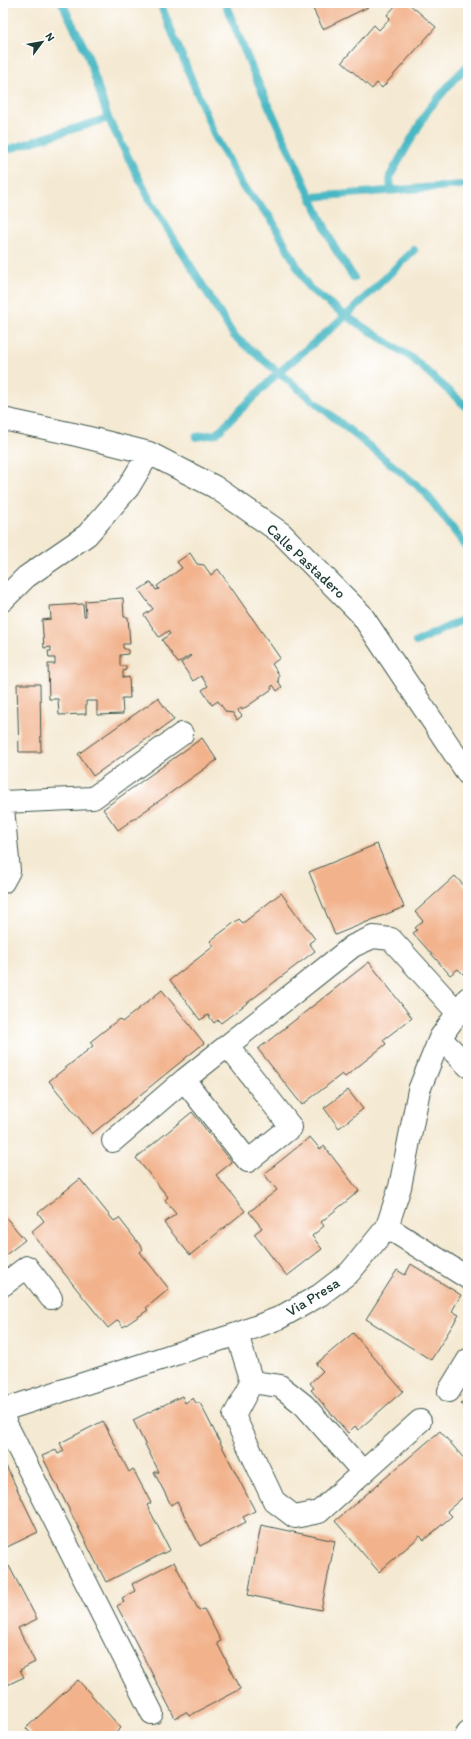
<svg xmlns="http://www.w3.org/2000/svg" width="471" height="1739" viewBox="0 0 471 1739" font-family="Itim,sans-serif">
<style>
.lines{fill:none;stroke-linecap:round;stroke-linejoin:round}
.stream{stroke:#4ab8c4;stroke-width:8}
.building{fill:#f2b28c}
.minor-casing{stroke:#3f574c;stroke-width:24}
.minor{stroke:#fff;stroke-width:22}
.labels{text-anchor:middle;stroke-width:4;stroke-linejoin:round;paint-order:stroke}
.street-label{font-size:15px;fill:#1f3d34;stroke:#fff}
</style>
<rect width="100%" height="100%" fill="#fff"/>
<filter id="ink" filterUnits="userSpaceOnUse"><feTurbulence type="fractalNoise" baseFrequency=".025" numOctaves="2"/><feDisplacementMap in="SourceGraphic" scale="8" xChannelSelector="R" yChannelSelector="G"/><feConvolveMatrix kernelMatrix="1 2 1 2 8 2 1 2 1" color-interpolation-filters="sRGB"/></filter>
<filter id="wash" filterUnits="userSpaceOnUse"><feTurbulence type="fractalNoise" baseFrequency=".012" numOctaves="4" result="noise"/><feDisplacementMap in="SourceGraphic" scale="16" xChannelSelector="R" yChannelSelector="G"/><feGaussianBlur stdDeviation="0.9" result="paint"/><feColorMatrix in="noise" values="0 0 0 0 0 0 0 0 0 0 0 0 0 0 0 0 0 1.4 0 .05"/><feComposite in="paint" operator="in"/></filter>
<g filter="url(#wash)">
<rect width="100%" height="100%" fill="#f4e9d2"/>
<g class="lines">
<path class="stream" d="M62 3 87 53 108 118 151 202 234 336 424 491 468 549
M160 3 215 136 243 187 270 217 309 288 346 316 412 358 468 408
M225 3 256 78 334 247 354 278
M3 151 108 118
M391 190 390 176 428 110 455 78 468 66
M312 197 461 185
M196 437 216 434 279 372 346 316 414 250
M416 642 468 617"/>
</g>
<g id="blocks">
<path class="building" d="M310 3H367L368 7 323 29Z
M398 3H408L436 27 382 88 377 83 372 89 342 62 374 25 379 30 390 18 387 15Z
M190 553 197 564 204 565 211 575 218 569 280 658 272 664 279 675 278 681 282 687 277 691 273 685 271 687 272 689 242 710 241 708 237 710 242 716 237 720 233 713 226 712 218 701 212 705 202 690 208 686 201 676 193 681 181 663 191 656 190 655 178 663 162 640 170 634 168 631 159 637 144 615 153 609 139 590 151 582 156 590 159 589 157 586 182 568 177 562Z
M123 598 124 617H128L130 644H123V648L128 650V654L120 655V666H126V670L123 671V678L129 677 130 698H122L123 714 97 715V701H86V714L59 715 58 699H49L48 664H55V658H49L48 651H51V647L44 648 42 620 51 619 50 606 83 604 84 616H86L85 601Z
M17 684H40L41 752H19Z
M158 698 174 720 93 776 78 754Z
M202 738 217 760 118 830 103 809Z
M377 844 404 907 335 935 309 872Z
M455 876 468 890V970L463 974 458 969 450 975 413 933 417 930 415 928 423 921 415 912Z
M281 893 315 939 309 943 315 951 221 1023 218 1020 214 1023 208 1015 200 1020 170 980 214 946 210 941 239 919 243 923Z
M369 962 412 1018 383 1040 386 1044 345 1077 342 1074 302 1105 258 1049Z
M162 990 204 1043 92 1134 49 1081 93 1046 90 1042 119 1019 122 1022Z
M348 1090 363 1109 339 1128 324 1108Z
M192 1112 232 1162 216 1175 245 1211 190 1255 164 1223 176 1214 165 1200 168 1197 136 1158Z
M310 1137 320 1149 324 1146 359 1191 321 1222 324 1226 312 1236 322 1249 287 1276 254 1234 262 1228 249 1212 277 1190 264 1174Z
M80 1179 114 1221 119 1218 143 1249 140 1252 169 1289 146 1308 148 1310 123 1327 118 1320 108 1328 31 1232 44 1221 38 1213Z
M3 1214 25 1240 3 1257Z
M411 1264 461 1295 452 1311 459 1315 431 1360 366 1319 397 1270 405 1275Z
M353 1333 403 1391 358 1430 355 1426 348 1433 311 1390 314 1388 310 1383 323 1371 316 1364Z
M468 1391V1408L461 1404Z
M182 1396 185 1403 193 1398 196 1403H200L255 1511 243 1517 246 1522 200 1546 177 1501 171 1505 154 1472H159L133 1420Z
M103 1421 129 1472 133 1469 151 1503 147 1505 170 1550 106 1582 42 1456 56 1450 58 1454 64 1451 60 1443Z
M440 1431 468 1463V1493L447 1511 452 1516 424 1540 420 1536 379 1572 335 1521Z
M6 1466 38 1532 3 1549V1468Z
M261 1525 335 1541 321 1610 248 1595Z
M174 1562 199 1611 204 1609 221 1641 217 1643 241 1689 189 1716 186 1712 175 1718 117 1606 124 1602 122 1598 135 1591 132 1584Z
M9 1566 37 1619 18 1628 35 1662 20 1670 24 1677 3 1687V1569Z
M78 1680 121 1728 112 1736H33L26 1728Z"/>
</g>
</g>
<g filter="url(#ink)">
<use href="#blocks" fill-opacity="0" stroke="#3f574c" stroke-width="1"/>
<g class="lines">
<defs>
<path id="minor" d="M3 419 73 434 149 453 215 487 281 533 361 614 468 774
M3 600 26 577 87 535 128 488 149 453
M3 802 93 798 182 734
M3 808 9 871 3 882
M440 1038 468 1066
M184 1080 248 1161 291 1127 228 1046
M113 1141 184 1080 353 946 373 937 391 939 457 1012
M387 1227 468 1278
M3 1285 27 1267 51 1298
M237 1334 252 1382 234 1416 274 1501 295 1517 319 1512 420 1421
M252 1382 280 1386 304 1405 363 1472
M449 1391 468 1360
M3 1410 237 1334 279 1318 320 1295 350 1272 387 1227 400 1187 419 1090 440 1038 468 998
M3 1418 152 1713
M466 1736 468 1733"/>
</defs>
<use href="#minor" class="minor-casing"/>
<use href="#minor" class="minor"/>
</g>
</g>
<g class="labels">
<g class="street-label">
<text transform="translate(306 561) rotate(43)" y="5">Calle Pastadero</text>
<text transform="translate(313 1297) rotate(-32)" y="5">Via Presa</text>
</g>
</g>
<rect width="471" height="1739" fill="none" stroke="#fff" stroke-width="16"/>
<g transform="translate(42 42) rotate(58)" stroke="#ffffff" stroke-width="3" paint-order="stroke">
<path d="M0-3L7 15L0 10L-7 15Z" fill="#1f3d34"/>
<text y="-6" font-size="11" font-weight="bold" text-anchor="middle" fill="#1f3d34">N</text>
</g>
</svg>
